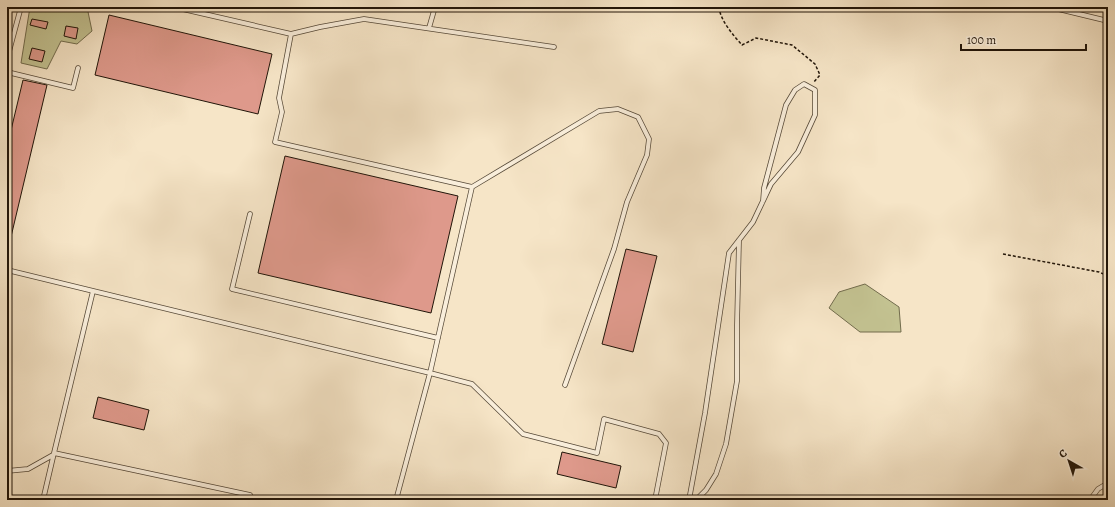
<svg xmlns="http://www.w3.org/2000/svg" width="1115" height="507" viewBox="0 0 1115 507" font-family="Alegreya,serif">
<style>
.green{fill:#c3c291;stroke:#726c4d}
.building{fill:#de998b;stroke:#211509}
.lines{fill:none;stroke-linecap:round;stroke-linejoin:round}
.service-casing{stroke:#564938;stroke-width:5.5}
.path{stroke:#211509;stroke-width:1.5;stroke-dasharray:3 2;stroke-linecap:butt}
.service{stroke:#f9eedb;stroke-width:4}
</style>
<rect width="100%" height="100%" fill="#f6e5c7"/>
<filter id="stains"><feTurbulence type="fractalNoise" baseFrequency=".005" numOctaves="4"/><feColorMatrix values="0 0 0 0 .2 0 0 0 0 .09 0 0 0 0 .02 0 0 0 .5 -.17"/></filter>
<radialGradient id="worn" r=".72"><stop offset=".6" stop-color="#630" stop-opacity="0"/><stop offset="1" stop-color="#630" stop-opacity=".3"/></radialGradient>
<path class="green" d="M30 7H87L92 31 77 44 61 41 47 69 21 63Z
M865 284 899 307 901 332H860L829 308 839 292Z"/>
<path class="building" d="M109 15 272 54 258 114 95 75Z
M32 19 48 22 46 29 30 25Z
M66 26 78 28 76 39 64 36Z
M32 48 45 51 42 62 29 59Z
M23 80 47 85 10 241H7V147Z
M285 156 458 196 431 313 258 273Z
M626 249 657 256 633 352 602 344Z
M98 397 149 410 144 430 93 418Z
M562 452 621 466 616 488 557 474Z"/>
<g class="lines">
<defs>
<path id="service" d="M174 7 291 34 279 98 282 112 275 142 472 187 430 373 396 500
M1050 7 1108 21
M429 28 435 7
M291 34 320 27 364 19 554 47
M7 59 21 7
M7 72 73 88 78 68
M472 187 599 111 618 109 638 117 649 139 647 155 627 202 614 249 565 385
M250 214 232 289 438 338
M7 270 430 373 472 384 523 434 597 453 604 419 659 434 666 443 655 500
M54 453 250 495
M7 471 28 469 53 455
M43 500 54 453 93 291
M689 500 705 413 729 253 753 222 771 184 798 152 815 115V90L804 84 795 90 786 105 764 188 763 201
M696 500 706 490 716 474 726 444 737 381V325L739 240
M1090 500 1098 489 1108 483"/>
</defs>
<use href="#service" class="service-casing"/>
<path class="path" d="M719 7C720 20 733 35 742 45L756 38 792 45 815 64 820 75 814 82
M1003 254 1099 272 1108 276"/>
<use href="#service" class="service"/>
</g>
<rect width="1115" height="507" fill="none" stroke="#f6e5c7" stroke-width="24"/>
<rect x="8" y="8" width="1099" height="491" fill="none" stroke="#211509" stroke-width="2"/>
<rect x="12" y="12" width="1091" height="483" fill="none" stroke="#211509"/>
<g transform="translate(1069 461) rotate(321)" stroke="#f9eedb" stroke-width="3" paint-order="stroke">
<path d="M0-3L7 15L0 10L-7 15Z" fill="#211509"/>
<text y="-6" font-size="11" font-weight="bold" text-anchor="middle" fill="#211509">С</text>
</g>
<path d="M961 44v6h125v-6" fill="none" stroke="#211509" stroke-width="2"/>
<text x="967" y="44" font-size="12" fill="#211509" stroke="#f9eedb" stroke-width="3" paint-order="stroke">100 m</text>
<rect width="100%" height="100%" filter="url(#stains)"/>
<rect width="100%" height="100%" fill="url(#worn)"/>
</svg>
